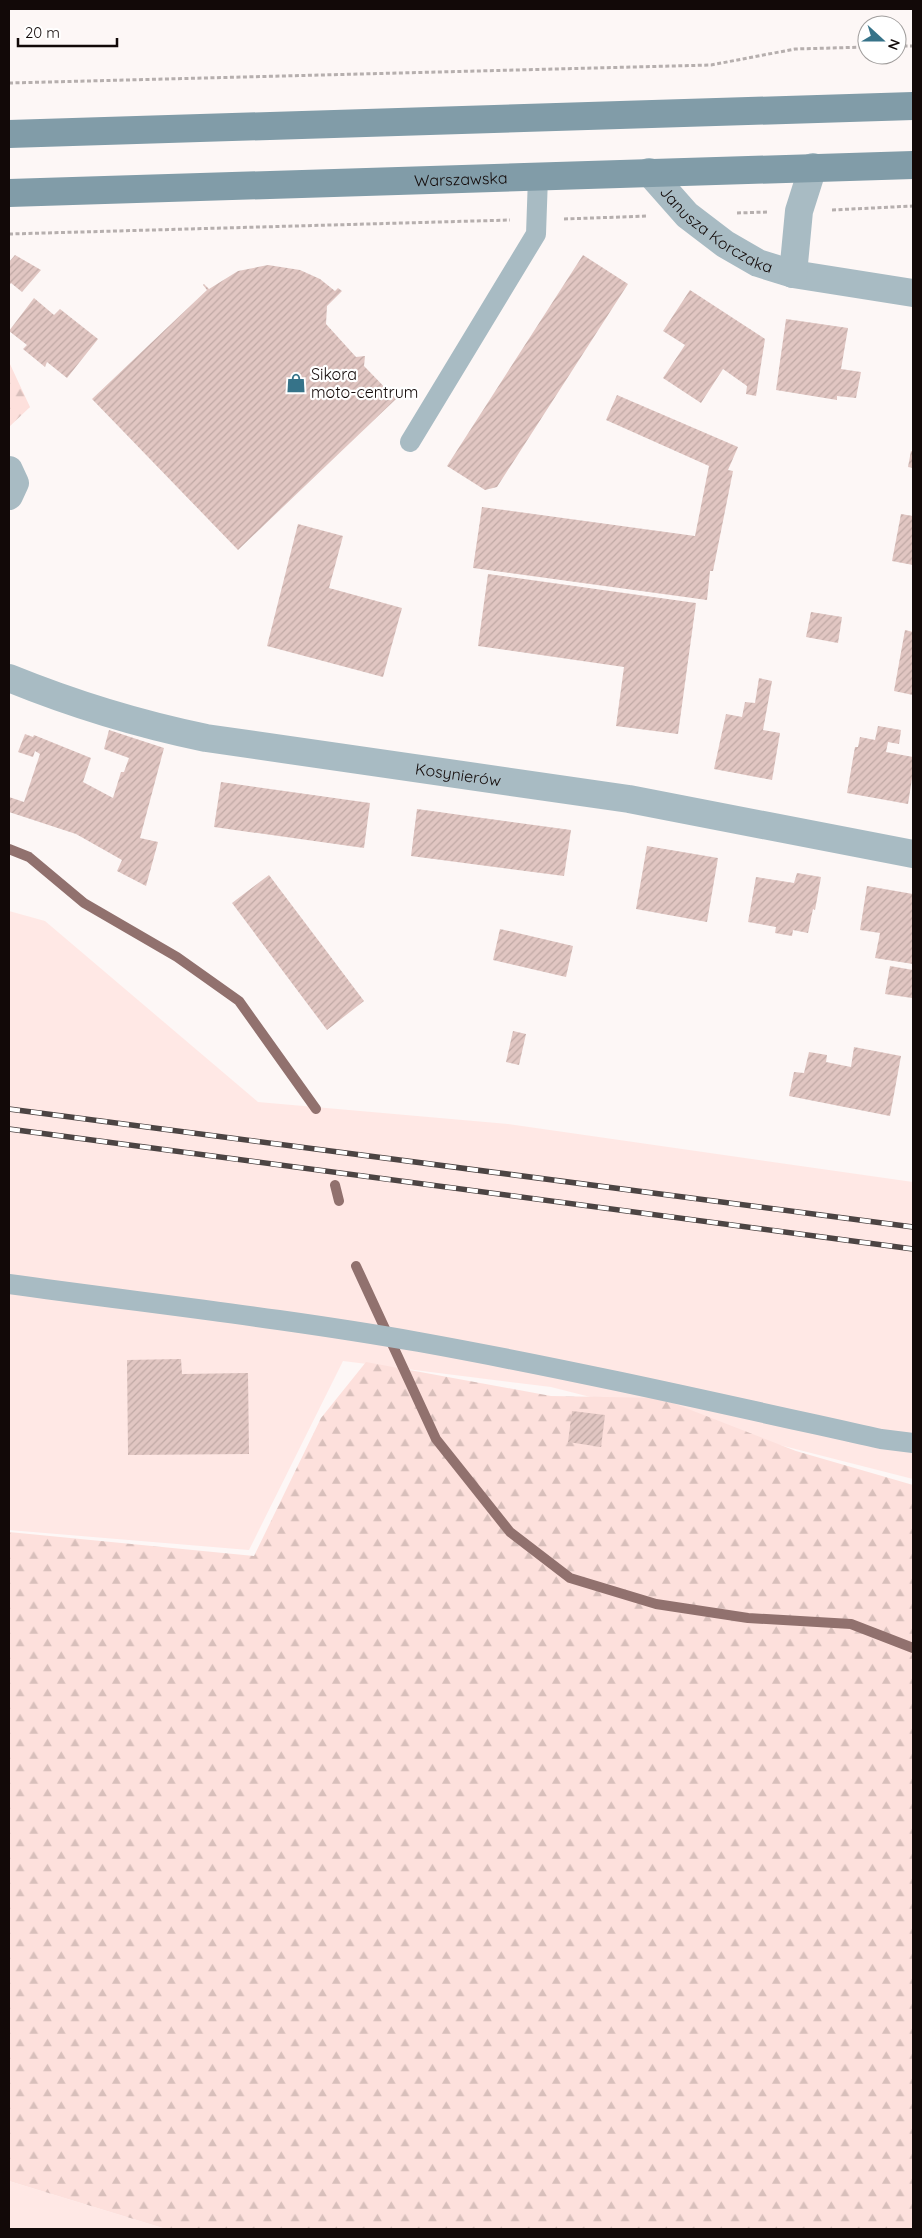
<svg xmlns="http://www.w3.org/2000/svg" width="922" height="2238" viewBox="0 0 922 2238" font-family="Quicksand,sans-serif">
<style>
.built{fill:#ffe8e5}
.forest{fill:url(#forest-firs)}
.lines{fill:none;stroke-linecap:round;stroke-linejoin:round}
.stream{stroke:#91716e;stroke-width:10}
.building{fill:url(#building-hatch)}
.path{stroke:#b6afae;stroke-width:3;stroke-dasharray:4 2.5;stroke-linecap:butt}
.lane{stroke:#a8bbc3;stroke-width:20}
.street{stroke:#a8bbc3;stroke-width:28}
.secondary{stroke:#819ca8;stroke-width:28}
.rail-casing{stroke:#4c4443;stroke-width:5.5}
.rail{stroke:#fff;stroke-width:4;stroke-dasharray:11;stroke-linecap:butt}
.labels{text-anchor:middle;stroke-width:4.5;stroke-linejoin:round;paint-order:stroke}
.street-label{font-size:16px;fill:#120908;stroke:#fff}
.poi-label{font-size:16px;fill:#120908;stroke:#fff;text-anchor:start}
</style>
<defs>
<pattern id="forest-firs" width="22" height="20" patternUnits="userSpaceOnUse" patternTransform="scale(1.25)"><rect width="22" height="20" fill="#fde0dc"/><path d="M5 1l3.5 6h-7zM16 11l3.5 6h-7z" fill="#d8bfbb"/></pattern>
<pattern id="building-hatch" width="6" height="6" patternUnits="userSpaceOnUse" patternTransform="scale(1.25)"><rect width="6" height="6" fill="#e1c6c2"/><path d="M-1 1l2-2M0 6l6-6M5 7l2-2" fill="none" stroke="#c0a9a5"/></pattern>
</defs>
<rect width="100%" height="100%" fill="#fdf7f6"/>
<path class="built" d="M9 911 45 921 258 1102 508 1124 913 1182V1479L551 1387 343 1361 249 1550 9 1530Z
M9 2181 166 2229H9Z"/>
<path class="forest" d="M9 362 30 407 9 427Z
M366 1362 551 1396 660 1398 796 1451 913 1485V2229H166L9 2181V1532L254 1556 321 1418Z"/>
<g class="lines">
<path class="stream" d="M9 849 29 857 84 903 177 957 239 1001 316 1109
M335 1185 339 1201
M356 1266 436 1439 510 1532 570 1578 656 1604 748 1618 851 1624 913 1648"/>
</g>
<path class="building" d="M15 255 41 270 22 292 11 283 9 286V262Z
M583 255 628 284 497 487 485 490 447 466Z
M268 265 300 270 320 279 335 291 338 288 342 291 327 306 326 324 356 357 365 356 364 366 396 399 238 550 92 399 207 290 203 285 204 284 209 289 238 271Z
M690 290 765 339 756 396 746 394 747 386 723 369 701 403 663 378 685 345 663 331Z
M34 298 54 315 60 309 98 339 67 378 47 362 45 367 23 349 27 345 9 331Z
M786 319 848 328 841 369 861 372 856 398 837 396V400L776 390Z
M617 395 738 447 728 470 733 471 713 571H710L707 600 473 568 482 507 695 536 709 466 606 420Z
M911 451 913 452V468L908 467Z
M901 514 913 516V565L892 561Z
M298 524 343 536 329 588 402 608 383 677 267 646Z
M488 574 696 603 678 734 616 726 624 667 478 646Z
M811 612 842 617 838 643 806 637Z
M905 630 913 632V695L894 691Z
M759 678 772 681 763 730 780 733 772 780 714 769 726 714 742 717 745 702 755 703Z
M878 726 901 730 899 744 888 742 886 752 913 757V772L908 804 847 793 855 747H858L860 737 875 740Z
M109 730 164 748 140 838 158 842 146 886 117 871 122 860 76 834 9 812V797L24 802 40 754 35 751 33 757 18 752 25 734 33 737 34 735 91 758 83 782 113 798 121 772H124L129 758 104 749Z
M221 782 370 803 364 848 214 827Z
M417 809 571 830 564 876 411 856Z
M647 846 718 858 707 922 636 909Z
M797 873 821 877 815 910 813 909 808 933 793 930 792 936 775 933 776 927 748 922 756 877 794 883Z
M269 875 364 1001 327 1030 232 903Z
M867 886 913 894V964L875 958 880 933 860 930Z
M500 929 573 946 566 977 493 960Z
M890 966 913 970 912 998 885 994Z
M513 1031 526 1034 519 1065 506 1062Z
M854 1047 901 1056 890 1116 789 1096 794 1072 804 1073 809 1052 827 1055 826 1062 851 1067Z
M181 1359 182 1374 248 1373 249 1454 128 1455 127 1360Z
M572 1411 605 1415 601 1447 568 1442Z"/>
<g class="lines">
<path class="path" d="M897 46H913
M9 83 711 65 795 49 867 47
M832 210 913 206
M737 213 768 212
M564 219 648 216
M9 234 510 220"/>
<path class="lane" d="M410 442 536 234 538 177
M9 1284C145 1303 283 1318 419 1342 574 1370 727 1405 881 1439L913 1443"/>
<g class="street">
<path id="s1" d="M649 172 687 215 725 244 758 263 793 274 913 293"/>
<path d="M793 274 799 211 813 167"/>
<path d="M9 470 15 483 9 496"/>
<path id="s2" d="M9 678C73 704 138 724 206 738L629 799 913 854"/>
</g>
<g class="secondary">
<path d="M9 134 913 106"/>
<path id="s3" d="M9 193 913 165"/>
</g>
<defs>
<path id="rail" d="M9 1109 913 1227
M9 1129 913 1249"/>
</defs>
<use href="#rail" class="rail-casing"/>
<use href="#rail" class="rail"/>
</g>
<defs>
<symbol id="shop-bare" viewBox="-9 -9 18 18"><path d="M-5-2.5h2.3a2.7 3.5 0 0 1 5.4 0H5L5.5 6h-11ZM-1.5-2.5h3a1.5 2.3 0 0 0-3 0Z" fill="#367389" stroke="#fff" stroke-width="2.5" paint-order="stroke"/></symbol>
</defs>
<g fill-rule="evenodd">
<use href="#shop-bare" x="282" y="369" width="28" height="28"/>
</g>
<g class="labels">
<g class="street-label">
<text dy="6" stroke="none"><textPath href="#s3" startOffset="452">Warszawska</textPath></text>
<text dy="6" stroke="none"><textPath href="#s1" startOffset="90">Janusza Korczaka</textPath></text>
<text dy="6" stroke="none"><textPath href="#s2" startOffset="461">Kosynierów</textPath></text>
</g>
<g class="poi-label">
<text x="311" y="380">Sikora<tspan x="311" dy="18">moto-centrum</tspan></text>
</g>
</g>
<rect width="922" height="2238" fill="none" stroke="#120908" stroke-width="20"/>
<g transform="translate(882 40) rotate(111)"><circle r="24" fill="#ffffff" stroke="#a09d9c"/>
<path d="M0-4L9 19L0 12L-9 19Z" fill="#367389"/>
<text y="-8" font-size="14" font-weight="bold" text-anchor="middle" fill="#120908">N</text>
</g>
<path d="M18 38v8h99v-8" fill="none" stroke="#120908" stroke-width="2.5"/>
<text x="25" y="38" font-size="15" fill="#120908" stroke="#ffffff" stroke-width="4" paint-order="stroke">20 m</text>
</svg>
